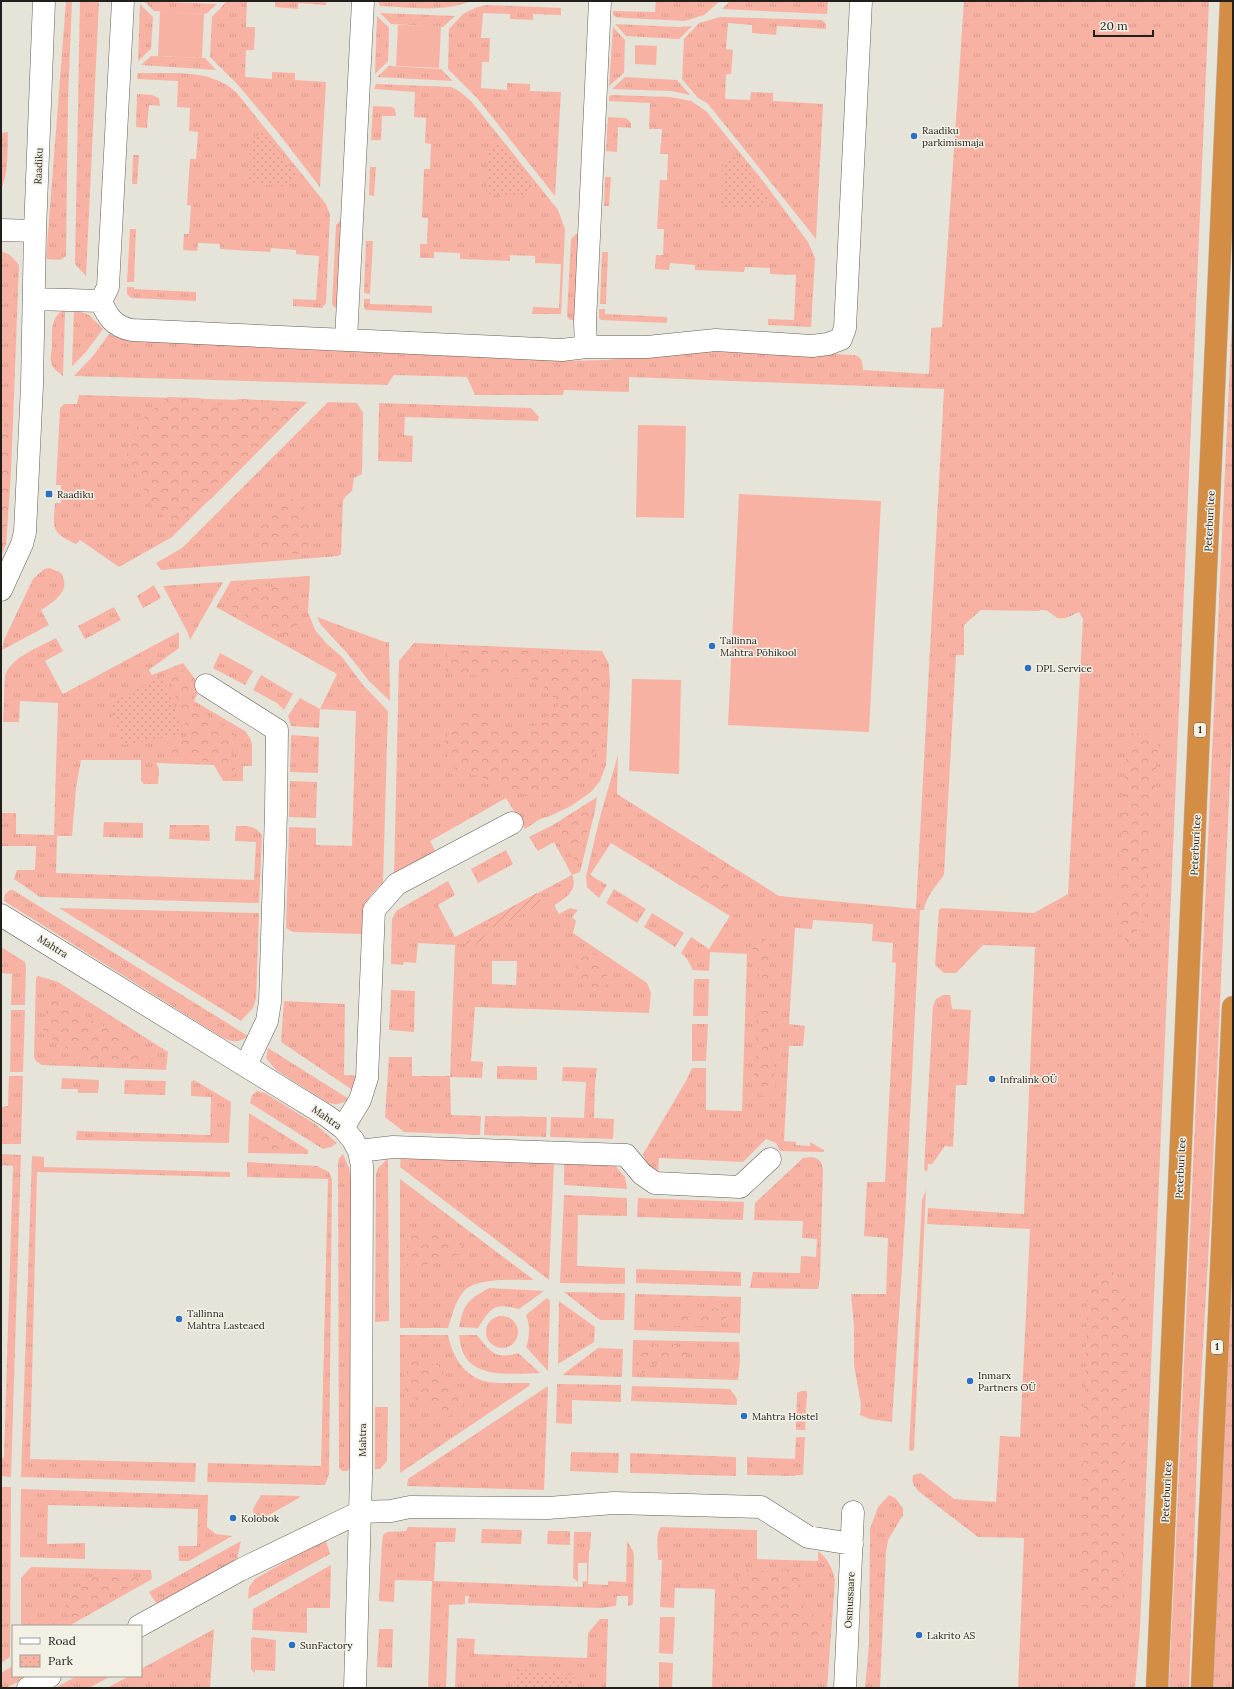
<svg xmlns="http://www.w3.org/2000/svg" width="1234" height="1689" viewBox="0 0 1234 1689" font-family="Lora,serif">
<style>
.grass{fill:url(#grass-tufts);fill-rule:evenodd}
.forest{fill:url(#forest-crowns)}
.park{fill:url(#park-dots)}
.garden{fill:url(#garden-furrows)}
.pitch{fill:#f8b2a3}
.lines{fill:none;stroke-linecap:round;stroke-linejoin:round}
.minor-casing{stroke:#626057;stroke-width:23}
.highway-casing{stroke:#c1c0bf;stroke-width:23}
.minor{stroke:#fff;stroke-width:22}
.highway{stroke:#d48d45;stroke-width:22}
.poi-dot{fill:#2b70c1;stroke:#f3f1e6;stroke-width:1.5}
.labels{text-anchor:middle;stroke-width:3;stroke-linejoin:round;paint-order:stroke}
.shield{fill:#f3f1e6;stroke:#5f5e59;stroke-width:1}
.shield-label{font-size:9px;font-weight:bold;fill:#201f1c}
.poi-label{font-size:10px;fill:#201f1c;stroke:#f3f1e6;text-anchor:start}
.street-label{font-size:10px;fill:#201f1c;stroke:#f3f1e6}
</style>
<defs>
<pattern id="grass-tufts" width="24" height="20" patternUnits="userSpaceOnUse"><rect width="24" height="20" fill="#f8b2a3"/><path d="M3 7l-1-3M5 7V3M7 7l1-3M15 17l-1-3M17 17v-4M19 17l1-3" fill="none" stroke="#d4998c"/></pattern>
<pattern id="forest-crowns" width="20" height="18" patternUnits="userSpaceOnUse"><rect width="20" height="18" fill="#f8b2a3"/><path d="M2 6a3 3 0 1 1 6 0M12 15a3 3 0 1 1 6 0" fill="none" stroke="#d4998c"/></pattern>
<pattern id="park-dots" width="8" height="8" patternUnits="userSpaceOnUse"><rect width="8" height="8" fill="#f8b2a3"/><path d="M2 2h.1M6 6h.1" fill="none" stroke="#d4998c" stroke-width="1.8" stroke-linecap="round"/></pattern>
<pattern id="garden-furrows" width="10" height="10" patternUnits="userSpaceOnUse"><rect width="10" height="10" fill="#f8b2a3"/><path d="M-1 1l2-2M0 10L10 0M9 11l2-2" fill="none" stroke="#d4998c"/></pattern>
</defs>
<rect width="100%" height="100%" fill="#e6e3d9"/>
<path class="grass" d="M66 1H72L68 100 66 256 60 260 46 259Z
M80 1H99L86 276 75 264Z
M144 1 217 4 206 14 154 11Z
M227 1H247L246 27H255L254 50H246L245 77 272 79V72L295 73V80L326 82 320 187 279 134 239 86 210 57 212 17Z
M251 1H326V5L298 3V9L275 7V2Z
M378 1H471C442 13 410 7 380 6Z
M656 1H720L704 15 685 21 625 18 616 17 613 14V11L655 12Z
M730 1H828L827 14 722 9Z
M964 1H1209L1140 1628 1135 1688H1018L1024 1538 978 1537 918 1491C914 1485 911 1483 913 1475L921 1473 954 1499 996 1502 1000 1436 1020 1437 1030 1229 927 1224 928 1208 1024 1214 1035 947 983 945 956 973H944L935 965 939 910 942 908 1034 913 1068 894 1083 619 1079 612C1072 615 1065 620 1058 618 1051 615 1048 607 1038 611L981 610 964 625V655H956L944 875C936 886 926 896 924 910H920L905 1220 892 1422 870 1419 860 1415 861 1404 854 1365V1327L851 1294H886L888 1238 864 1236 867 1182H885L896 963 892 962 893 943 872 941 873 924 813 920 812 929 795 928 789 1024 805 1026 803 1046H789L784 1141 796 1142V1145L810 1146V1142L824 1150V1152L780 1151 776 1143 766 1139 743 1162 659 1158 658 1174 648 1167 643 1154 686 1081 692 1068H706V1110L742 1111 747 954 710 952 709 971 693 970 687 959 681 953 691 937 709 949 730 916 611 843 590 875 607 885 599 898 587 887 586 876 601 813 618 755 617 794 779 896 916 909 944 389 629 377V392L564 390 563 395H475L467 377 394 375 387 385 74 376 93 356 109 334 120 339 564 361 606 360 669 353 723 349 854 355C863 358 862 361 863 370L929 374 931 328 942 327Z
M140 4 153 17 151 49 138 61Z
M488 5 561 8V15L533 14V20L510 19V14L483 13 481 38H490L489 62H482L481 88 507 90V83L530 84V91L561 92 555 196 477 98 448 69 449 29 463 14 477 7Z
M380 13 455 16 443 27 391 24Z
M377 16 389 28 388 61 375 74Z
M720 17 822 20 826 24V29L777 26 776 35 752 33V25L728 23 726 49 733 50 731 74H726L725 99 750 100 751 92 773 93V101L823 104 816 239 713 110 707 103 698 98 682 79 684 39 699 23Z
M615 24 679 27 692 26 679 39H677L626 36Z
M613 27 625 40 624 73 609 86Z
M151 56 205 58 216 70 141 65Z
M389 66 441 69 453 81 377 77Z
M138 73C171 74 210 68 236 92L326 204 330 215 326 303 322 308 293 306V299L316 300 319 256 296 254V250L271 248 270 252 220 249V244L198 243 197 251 183 250 184 234H189L191 206 187 205 190 159H196L198 132 189 131 190 108 177 107 178 81 137 79Z
M625 77 677 80 690 95 671 91 612 89Z
M376 84 451 87 459 91 471 101 558 210 565 229 561 314H532L533 307 559 308 561 264 535 263V256L510 255V261L460 259V253L434 252V258H420V244H427L428 218H422L424 169H430L431 144 425 143 426 118 414 117 415 92 374 89Z
M137 94 152 95 159 98 160 106 149 105 147 128 136 127Z
M611 95 670 97 681 99 691 101 706 111 763 181 808 242 815 258 811 327 768 325V319L794 320 796 275 770 274V268L745 267 744 272 695 270V265L670 263 669 270 655 269 656 255H663L664 229H657L660 180H667L668 154H660L662 129H649L650 103 609 101V97Z
M373 106 392 107 395 109 396 116H382L381 140H371Z
M608 117 626 118 631 123V128L618 127 617 152 606 151Z
M8 132C7 151 9 172 1 189V133Z
M133 155H139L137 184H132Z
M370 167H376L374 196 369 195Z
M605 177H611L609 206H604Z
M345 220 341 308H335L332 304 336 225 340 221Z
M130 229H136L134 282H127Z
M576 234H580L576 320H570L567 316 571 239Z
M366 241H373L370 294 364 293Z
M1 251 10 255 19 265 11 473 6 544 1 556Z
M602 252H608L606 304H600Z
M127 287H134V289L196 292V301L131 298 127 294Z
M1233 296V709L1211 1208 1198 1432 1189 1688H1169Z
M364 299H370V304L432 306V313L366 310 364 308Z
M74 309 89 315 103 329 86 352 72 366Z
M599 309H605V314L667 317V323L601 320 599 318Z
M65 310 63 376C58 372 53 369 51 362 50 357 52 351 52 346 52 333 50 316 65 310Z
M79 395 307 402 172 537 119 567 80 540 76 544C51 532 53 530 55 503H61V485H56L60 408 64 404H77Z
M328 402 357 403 363 413 362 474 354 478 352 491 346 496 343 500 341 554 338 556 161 570 156 563 182 548Z
M379 403 531 408 539 417 538 421 405 417 404 435 413 436 412 462 378 461Z
M50 568 61 573C72 591 54 601 41 610L49 625 2 650 4 640 33 579 44 569Z
M310 576 308 612 315 630 327 644 342 657 363 685 388 711 383 883C362 900 365 909 363 934L293 932 286 928 289 827 316 828V845L352 846 356 711 320 709 319 728 291 726 288 716 300 698 320 709 337 674 216 607 231 581Z
M223 582 190 640 188 633 163 586Z
M154 585 161 598 143 608 137 596Z
M114 607 121 620 85 639 78 626Z
M317 617 385 642H389L390 701 369 681 347 653 321 625Z
M179 632V648L149 670 152 675 183 663 201 687 194 701 245 731 250 738 252 744V766H243V781H223L214 765 156 763 159 769 158 784H144L141 781V760H81L76 787 72 836H57L56 873 254 880 256 842 235 841 236 826C246 826 255 825 262 835L259 903 40 897 14 879 17 870H35L36 846H1V813H16V834L54 835 58 703 20 701 19 722H3L5 675C13 656 38 648 56 638L63 651 45 661 63 694Z
M414 643 602 651 609 664 610 685 606 765 600 781 591 792 571 806 550 816 540 819 525 829 506 798 430 841 438 856 394 876 399 661Z
M220 653 253 671 245 685 213 668Z
M261 675 293 694 284 710 277 703 253 690Z
M291 735 319 737 318 773 290 772Z
M290 781 317 782 316 818 289 817Z
M597 797 595 811 580 872 572 875C579 890 565 899 554 905L559 914 570 908 578 910 572 917 576 921 573 933 647 983 651 993 649 1013 475 1007 471 1061 483 1062 482 1078 450 1077 451 1115 481 1116 480 1135 404 1132 385 1117 389 1057H412V1076H450L455 945 418 943 416 963 404 962 403 965 391 964 392 919 396 911 448 881 455 895 438 905 455 937 572 875 554 842 538 851 529 837 553 825ZM492 961H517L516 985 492 984Z
M104 822 143 823V838L103 837Z
M170 825H209L210 841 169 839Z
M506 850 513 864 478 883 471 869Z
M614 889 646 909 637 923 606 903Z
M10 890H13L248 1036C238 1044 231 1042 220 1036L4 901 5 894Z
M59 908 259 913 256 999 253 1008 241 1021Z
M652 913 684 933 675 947 644 927Z
M1 947 25 962 26 966 25 1005H11L12 974 1 973Z
M38 976 58 982 168 1052 166 1070 42 1065 36 1061 34 1057 36 978Z
M694 979H709L708 1016H693Z
M391 990 415 991 414 1032 389 1030Z
M943 995H950L952 1009 971 1010 967 1085H956L953 1147 945 1146 932 1164H928L927 1172 924 1169 933 1006 936 999Z
M284 1001 345 1004 344 1075 360 1076 354 1091 281 1042Z
M11 1010H25L23 1072H10Z
M692 1024H708L706 1061H692Z
M268 1048 349 1099C341 1104 336 1106 327 1102L276 1070 266 1058Z
M497 1066 537 1067V1080L497 1079Z
M563 1067 597 1068 595 1084 594 1118 614 1119 613 1139 550 1137 551 1117 584 1118 586 1082 562 1081Z
M9 1076H23L21 1144H1V1107L8 1106Z
M62 1078 99 1080 98 1093H78V1089H61Z
M125 1080 166 1081 165 1095 124 1094Z
M194 1080 231 1102 229 1143 76 1140 77 1131 210 1135 211 1097 191 1096V1082Z
M257 1091 265 1093 315 1124 337 1143 331 1147 323 1149 250 1103 252 1095Z
M249 1113 308 1150V1154L248 1153Z
M485 1116 547 1117 546 1137 484 1135Z
M1 1154 21 1155 11 1477 1 1476V1458H4L13 1166 1 1165Z
M343 1154 349 1168 351 1181 350 1467 348 1471H342L339 1468 338 1164 339 1158Z
M32 1156 44 1157V1167L230 1172V1177L37 1172 30 1459 196 1463 195 1482 21 1477Z
M401 1156 554 1161 549 1280 400 1167Z
M811 1157C820 1159 821 1161 823 1169L820 1278 818 1289 750 1288 753 1272 800 1273 801 1256 816 1257 817 1239 802 1238 803 1221 754 1220 755 1203 803 1158Z
M388 1158 389 1321 375 1322 376 1174 378 1168Z
M564 1161H611L625 1177 627 1189 564 1185Z
M247 1162 317 1166 329 1172 332 1180 329 1474 325 1485 207 1482 208 1463 321 1466 328 1179 247 1177Z
M400 1179 534 1280C514 1280 478 1277 464 1291 455 1301 452 1316 448 1328H400Z
M926 1190 914 1450 911 1451 909 1449 922 1200Z
M564 1195 627 1198V1216L578 1215 577 1266 625 1268V1284L560 1283Z
M638 1198 744 1202 743 1220 637 1217Z
M1233 1246V1688H1213Z
M636 1269 741 1272V1286L636 1283Z
M489 1288 544 1291 519 1309C494 1303 492 1306 478 1328L459 1327C464 1303 468 1300 489 1288Z
M564 1292 625 1293 624 1320H600Z
M635 1294 741 1297 740 1333 634 1330Z
M547 1298 550 1301 548 1371 526 1347C530 1336 530 1325 526 1315Z
M559 1301 595 1327 594 1342 558 1364Z
M486 1332a16 16 0 1 1 32 0a16 16 0 1 1-32 0Z
M400 1335H448C452 1353 461 1373 481 1380 489 1384 519 1383 530 1383L529 1386 400 1473Z
M459 1335H477C490 1352 496 1360 518 1353L540 1373C516 1373 476 1380 463 1353 461 1348 460 1341 459 1335Z
M633 1340 739 1342 740 1361 738 1380 632 1377Z
M598 1348 623 1349 622 1377 562 1375Z
M557 1384 621 1385V1402L572 1400V1424L556 1423Z
M548 1386 544 1490 407 1486 408 1479Z
M632 1386 730 1389 737 1399V1405L631 1401Z
M801 1391H807L805 1430H796L797 1393Z
M375 1407H388L387 1461 380 1469H375Z
M796 1437H805L803 1475H796L795 1476 747 1475V1457L795 1459Z
M571 1452 619 1453 618 1473 570 1471Z
M630 1453 736 1457V1476L630 1473Z
M1 1487H11L10 1657 1 1663Z
M21 1489 208 1495 207 1527 216 1534 232 1536 189 1561H179L178 1546H197L198 1509 48 1505 47 1544 85 1543V1559L20 1557Z
M261 1495 300 1496 299 1498 258 1521 254 1520 253 1509Z
M889 1495 895 1498 903 1508V1515L888 1540 886 1552 880 1688H865L869 1644 870 1529 878 1507Z
M408 1527 456 1528 455 1542H436L434 1581 583 1587 582 1582 587 1581V1563H578V1582L573 1578 574 1532H591L590 1550H589L588 1584 608 1585V1581L626 1582 627 1541 633 1551 634 1557 633 1604 628 1606V1596H617L616 1606 601 1608 468 1603 469 1596H465V1604L449 1605 446 1688H428L432 1581 395 1580 394 1602 379 1601 382 1542 383 1535 387 1532 406 1531Z
M661 1527 757 1530V1559L818 1561V1551C828 1559 832 1567 835 1580L827 1688H712L715 1589 675 1588 674 1608 660 1607 662 1560H658C658 1551 655 1534 661 1527Z
M482 1529 522 1530 521 1544 481 1543Z
M548 1531H570V1545L547 1544Z
M323 1540 326 1541 330 1554 248 1599 249 1587 255 1579Z
M241 1541 236 1563 158 1606 149 1592Z
M331 1565 330 1608H307V1633L252 1630 253 1609Z
M31 1567 151 1570 152 1579 69 1626H21V1578Z
M660 1617H675L673 1654 659 1653Z
M600 1619H608L606 1688H573L575 1676 516 1669 513 1688H455L457 1638 475 1639 474 1654 587 1658 588 1633Z
M214 1629 210 1688H107L129 1676H141V1669Z
M379 1629H393L392 1668 377 1667Z
M253 1637 276 1640 275 1671 255 1670V1674L251 1669V1639Z
M659 1662 673 1663 672 1688H659Z
M13 1666V1676H29L6 1688H1V1673Z
M77 1676H111L89 1688H55Z"/>
<path class="forest" d="M168 397 200 398 217 406 239 399 307 402 211 499 172 524 151 505 127 455 139 422Z
M1 424 12 432 6 544 1 556Z
M293 499 311 512 309 555 258 549 261 518Z
M244 584 285 588 303 606 293 638 255 623 224 601Z
M449 648 596 653 599 672 602 729 589 768 561 793 527 796 491 781 450 767 444 740 467 709 510 729 539 725 559 704 538 680 445 673Z
M182 670 196 680 193 705 209 717 230 729 236 740 231 757 236 772 229 779 223 775 216 763 197 759 171 757 160 745 186 738 187 730 168 676Z
M1132 733 1146 734 1159 738 1150 824 1144 921 1128 943 1117 930 1118 886 1127 746Z
M588 808 592 812 580 859 577 861 574 859 559 836 565 822Z
M704 857C720 861 724 864 732 879L721 892 710 893 694 887 688 872 697 861Z
M761 928 772 952 767 984 760 982 756 956 751 946Z
M581 949 599 957 609 965 605 987 589 992 573 974Z
M48 997C85 1015 119 1034 153 1057L147 1063 92 1060 72 1051 43 1034Z
M761 1011H768L771 1022 767 1045 773 1062 776 1090 766 1097 756 1092 753 1079 756 1065V1018Z
M260 1128 285 1138 287 1148 266 1150 256 1143Z
M432 1229 465 1248 452 1259 439 1258 426 1265 407 1270V1250L408 1234Z
M1112 1269 1125 1296 1129 1315 1122 1598 1102 1612 1079 1606 1088 1281Z
M716 1308 727 1318 709 1326H674L667 1313 692 1314Z
M676 1344 688 1354 681 1358 669 1362 651 1364 642 1374 636 1373V1346Z
M409 1361 438 1365 466 1401 458 1412 444 1418 404 1391Z
M749 1568 771 1572 794 1568 805 1578C793 1595 789 1588 771 1590L780 1600 800 1602 823 1624 816 1637 794 1636 759 1641H732L727 1594 733 1581Z
M97 1572C113 1572 128 1572 142 1580L125 1590H113L95 1600 83 1615 69 1618 64 1608 78 1587Z"/>
<path class="park" d="M263 131 298 176 285 186 249 184 251 141Z
M500 141 536 187 522 197 486 194 488 152Z
M735 153 770 199 757 209 721 206 723 163Z
M162 676 185 734 123 745 109 704Z
M516 1668 575 1676 573 1688H513Z"/>
<path class="garden" d="M537 893 542 903 494 929 488 920Z
M484 933 488 938 467 949 464 947V943L468 940 473 941 478 934Z"/>
<path class="pitch" d="M160 11 204 14 202 58 158 56Z
M398 25 441 26 439 68 396 66Z
M635 45 657 46 656 65 635 64Z
M638 425 686 426 684 518 636 517Z
M739 494 881 501 869 732 728 725Z
M632 679 681 680 679 774 629 771Z"/>
<g class="lines">
<defs>
<path id="minor" d="M1 230 35 231
M35 299 101 301 108 287 123 1
M101 301C107 316 114 327 132 330L562 350 586 347 585 322 600 1
M346 340 363 1
M586 347H647L716 340 812 346 828 344 841 339 845 328 861 1
M1 590 22 544 25 532 32 385 35 231 44 1
M206 685 277 730 276 812 270 1002 267 1021 246 1065
M1 915 327 1116 343 1128 353 1140 359 1151 362 1166 361 1476 355 1688
M343 1128 360 1100 367 1078 374 910 397 884 512 823
M359 1151 393 1147 626 1155 642 1174 655 1183 740 1187 770 1159
M139 1626 240 1570 360 1512 391 1511 410 1507 548 1508 614 1503 761 1507 808 1537 852 1544
M28 1688 50 1676
M845 1688 853 1512"/>
<path id="highway" d="M1157 1688 1231 1
M1202 1688 1233 1007"/>
</defs>
<use href="#minor" class="minor-casing"/>
<use href="#highway" class="highway-casing"/>
<use href="#minor" class="minor"/>
<use href="#highway" class="highway"/>
</g>
<g class="poi-dot">
<circle cx="914" cy="136" r="4"/>
<rect x="45" y="490" width="8" height="8" rx="2"/>
<circle cx="712" cy="646" r="4"/>
<circle cx="1028" cy="668" r="4"/>
<circle cx="992" cy="1079" r="4"/>
<circle cx="179" cy="1319" r="4"/>
<circle cx="970" cy="1381" r="4"/>
<circle cx="744" cy="1416" r="4"/>
<circle cx="233" cy="1518" r="4"/>
<circle cx="919" cy="1635" r="4"/>
<circle cx="292" cy="1645" r="4"/>
</g>
<g class="labels">
<g class="shield">
<rect x="1194" y="723" width="12" height="14" rx="3"/>
<rect x="1211" y="1340" width="12" height="14" rx="3"/>
</g>
<g class="shield-label">
<text x="1200" y="733">1</text>
<text x="1217" y="1350">1</text>
</g>
<g class="poi-label">
<text x="922" y="134">Raadiku<tspan x="922" dy="12">parkimismaja</tspan></text>
<text x="57" y="498">Raadiku</text>
<text x="720" y="644">Tallinna<tspan x="720" dy="12">Mahtra Põhikool</tspan></text>
<text x="1036" y="672">DPL Service</text>
<text x="1000" y="1083">Infralink OÜ</text>
<text x="187" y="1317">Tallinna<tspan x="187" dy="12">Mahtra Lasteaed</tspan></text>
<text x="978" y="1379">Inmarx<tspan x="978" dy="12">Partners OÜ</tspan></text>
<text x="752" y="1420">Mahtra Hostel</text>
<text x="241" y="1522">Kolobok</text>
<text x="927" y="1639">Lakrito AS</text>
<text x="300" y="1649">SunFactory</text>
</g>
<g class="street-label">
<text transform="translate(38 166) rotate(-88)" y="4">Raadiku</text>
<text transform="translate(1209 521) rotate(-87)" y="4">Peterburi tee</text>
<text transform="translate(1195 845) rotate(-87)" y="4">Peterburi tee</text>
<text transform="translate(53 946) rotate(32)" y="4">Mahtra</text>
<text transform="translate(327 1117) rotate(35)" y="4">Mahtra</text>
<text transform="translate(1180 1168) rotate(-87)" y="4">Peterburi tee</text>
<text transform="translate(362 1440) rotate(-90)" y="4">Mahtra</text>
<text transform="translate(1166 1492) rotate(-87)" y="4">Peterburi tee</text>
<text transform="translate(849 1600) rotate(-87)" y="4">Osmussaare</text>
</g>
</g>
<rect width="1234" height="1689" fill="none" stroke="#201f1c" stroke-width="4"/>
<rect x="12" y="1625" width="130" height="52" fill="#f3f1e6" stroke="#9f9d95"/>
<rect x="20" y="1638" width="20" height="6" fill="#ffffff" stroke="#9f9d95"/>
<text x="48" y="1645" font-size="12" fill="#201f1c">Road</text>
<rect x="20" y="1655" width="20" height="12" fill="url(#park-dots)" stroke="#9f9d95"/>
<text x="48" y="1665" font-size="12" fill="#201f1c">Park</text>
<path d="M1094 30v6h59v-6" fill="none" stroke="#201f1c" stroke-width="2"/>
<text x="1100" y="30" font-size="12" fill="#201f1c" stroke="#f3f1e6" stroke-width="3" paint-order="stroke">20 m</text>
</svg>
